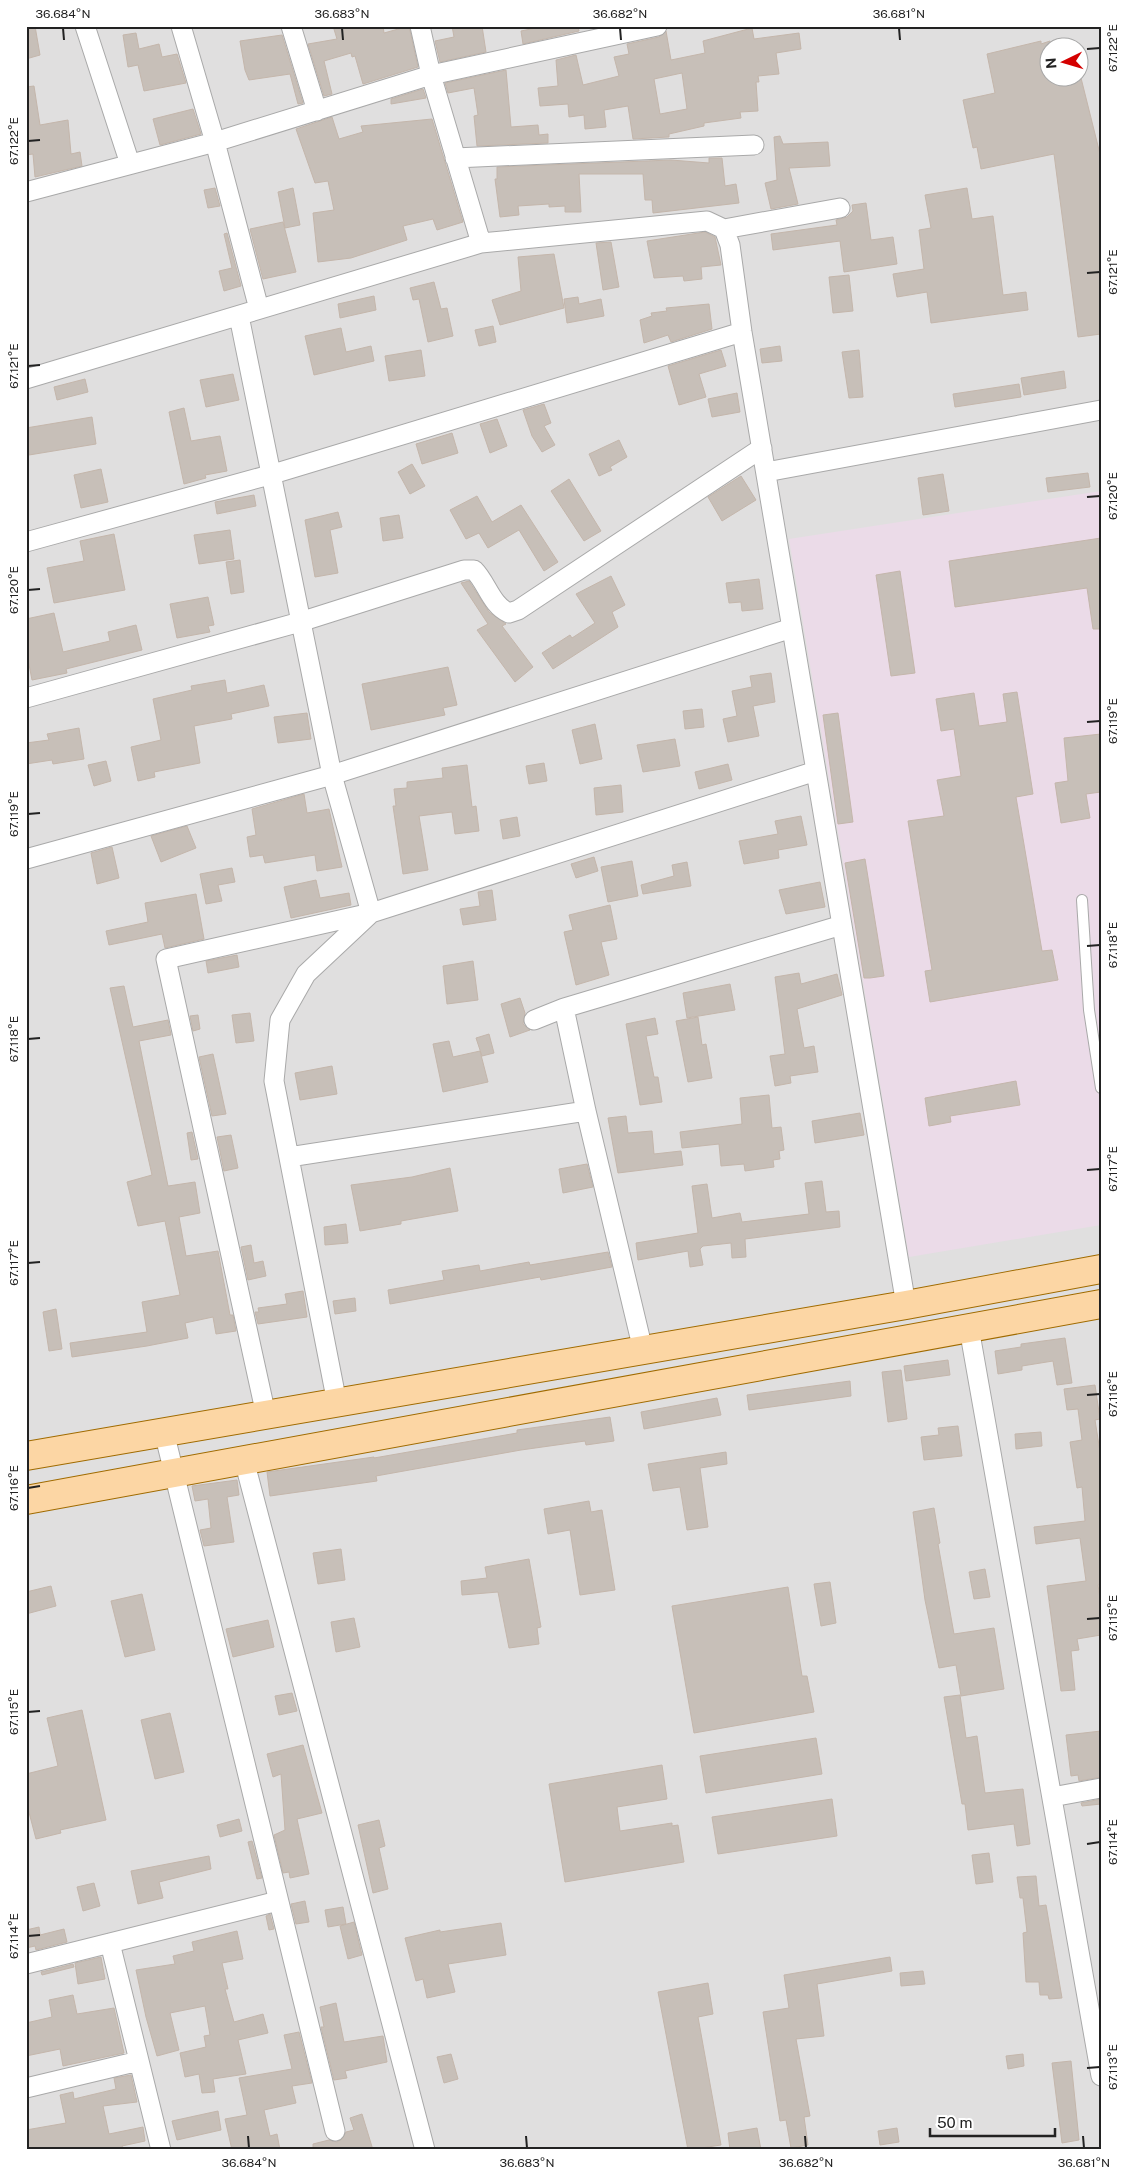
<svg xmlns="http://www.w3.org/2000/svg" width="1127" height="2176" viewBox="0 0 1127 2176" font-family="'Public Sans',sans-serif">
<style>
.residential{fill:#e0dfdf;fill-rule:evenodd}
.industrial{fill:#ebdbe8}
.building{fill:#c7bfb8;stroke:#c4b6ab;fill-rule:evenodd}
.lines{fill:none;stroke-linecap:round;stroke-linejoin:round}
.service-casing{stroke:#a9a9a9;stroke-width:12}
.minor-casing{stroke:#a9a9a9;stroke-width:21}
.primary-casing{stroke:#a06b00;stroke-width:30}
.service{stroke:#fff;stroke-width:10}
.minor{stroke:#fff;stroke-width:19}
.primary{stroke:#fcd6a4;stroke-width:28}
.ticks{fill:none;stroke:#222;stroke-width:2}
.neatline{fill:none;stroke:#222;stroke-width:2}
.ticks-label{font-size:12px;text-anchor:middle;fill:#222}
</style>
<rect width="100%" height="100%" fill="#f2efe9"/>
<path class="residential" d="M26 26H1101V2150H26ZM1050 48H1080V78H1050Z"/>
<path class="industrial" d="M1101 491V1225L909 1257 789 539Z"/>
<path class="building" d="M26 26H35L40 55 26 59Z
M333 26H383L384 33 409 26 418 67 363 84 355 56 352 57 351 53 324 61 332 94 324 96 308 44 337 39Z
M452 26H482L486 52 440 62 435 41 454 37Z
M545 26H578L579 31 523 44 521 31Z
M752 28 754 39 799 33 801 49 776 53 779 74 758 76 759 82H756L758 111 740 112 741 118 704 123V126L669 134V137L633 139 628 106 604 110 606 127 585 129 584 115 569 117 568 104 540 106 538 88 558 86 556 60 576 55 583 85 619 76 614 57 629 54 627 44 659 37 666 31 671 60 705 53 703 41ZM682 73 687 109 660 114 654 79Z
M136 33 139 49 159 44 162 57 177 54 186 83 144 91 138 65 128 67 123 35Z
M282 35 303 103 298 104 290 74 249 80 245 70 240 41Z
M1041 41V44L1050 41V78H1081L1101 158V334L1078 337 1054 154 981 169 977 147 973 148 963 100 995 93 987 54Z
M506 70 511 127 538 125 539 135 548 134V143L477 146 474 116 478 115 474 88 448 93 445 83Z
M34 86 40 125 68 120 71 154 80 152 82 166 35 177 33 154 26 155V87Z
M423 89 426 98 391 104V99Z
M193 109 201 134 160 145 153 119Z
M332 117 339 139 363 132 361 126 432 119 463 222 437 230 433 219 403 226 407 240 351 258 318 262 313 213 334 210 328 181 315 183 296 129Z
M780 136 783 144 828 142 830 166 789 168 798 204 771 209 765 183 777 180 774 137Z
M709 158H722L725 186 736 184 739 203 653 213 652 200H645L643 174H579L581 212H565V206L549 207V204L518 206 519 215 500 217 495 179H497V167L671 160 709 163Z
M215 188 220 206 208 208 204 190Z
M293 188 300 225 285 228 278 192Z
M967 188 972 219 993 216 1003 295 1026 292 1028 310 931 323 927 292 897 297 893 274 924 269 919 230 931 228 925 195Z
M866 203 871 240 893 237 897 264 844 272 840 241 773 250 771 234 837 225 836 220 847 217 853 211 852 205Z
M283 222 296 272 263 279 250 229Z
M705 232 715 237 721 265 701 267 702 279 684 281 683 276 654 278 647 241Z
M227 233 241 286 224 291 219 271 232 268 224 234Z
M611 242 619 287 603 290 596 243Z
M554 254 564 308 500 325 492 300 521 291 518 257Z
M849 275 853 311 833 313 829 277Z
M434 282 441 309 447 308 453 336 428 342 419 299 413 300 410 288Z
M374 296 376 310 340 318 338 304Z
M578 297 579 304 601 299 604 316 567 323 564 299Z
M709 304 712 329 671 342 668 335 644 343 640 320 652 316 651 313 667 311 666 308Z
M493 326 496 342 479 346 475 330Z
M341 328 346 352 371 346 374 361 314 375 305 336Z
M780 346 782 361 762 363 760 349Z
M421 350 425 376 389 381 385 356Z
M721 350 726 366 699 374 706 397 679 405 668 366Z
M859 350 863 397 849 398 842 352Z
M1064 371 1066 388 1024 395 1021 378Z
M233 374 239 400 206 407 200 380Z
M85 379 88 392 57 400 54 387Z
M1019 384 1021 397 955 407 953 394Z
M737 393 740 412 712 417 708 399Z
M544 404 551 423 544 426 555 445 542 452 532 436 523 410Z
M184 408 191 441 220 436 227 471 205 475 206 478 184 484 169 412Z
M92 417 96 444 29 455 26 428Z
M497 419 507 446 490 453 480 424Z
M452 433 458 453 422 464 416 444Z
M619 440 627 457 610 467 612 470 599 476 589 454Z
M412 464 425 486 410 494 398 472Z
M101 469 108 502 81 508 74 475Z
M1088 473 1090 487 1048 492 1046 478Z
M943 474 949 511 923 515 918 478Z
M741 476 756 500 722 521 708 497Z
M569 479 601 531 584 541 551 491Z
M254 495 256 506 217 514 215 502Z
M477 496 492 522 521 505 558 562 544 571 519 530 488 548 479 533 466 539 450 510Z
M338 512 342 527 330 530 338 573 315 577 305 520Z
M399 515 403 538 383 541 380 518Z
M230 530 234 559 199 564 194 535Z
M114 534 125 590 54 603 47 568 84 561 80 541Z
M1101 538V629H1093L1087 588 955 607 949 561Z
M240 560 244 592 231 594 226 562Z
M900 571 915 673 891 676 876 575Z
M611 576 625 605 612 612 618 627 553 669 542 653 570 635 572 638 595 623 576 594Z
M759 579 763 609 742 611 741 602 729 603 726 583Z
M469 581 489 612 506 624 502 626 533 667 515 682 477 630 488 624 461 583Z
M208 597 214 625 208 626 210 632 177 638 170 604Z
M54 613 63 652 110 641 108 632 136 625 142 650 66 669 67 673 32 680 26 649V619Z
M448 667 457 705 443 708 445 715 371 730 362 684Z
M771 673 775 702 753 706 759 736 728 742 723 719 737 716 732 691 752 687 750 676Z
M225 680 227 693 264 685 269 706 231 714 232 719 194 726 200 763 154 772 155 777 138 781 131 747 161 740 153 699 192 690 191 686Z
M1017 692 1033 794 1016 797 1042 951 1052 950 1058 980 930 1002 925 971 932 970 908 821 944 816 937 780 961 776 954 729 941 731 936 699 974 693 979 726 1007 722 1003 694Z
M702 709 704 727 685 729 683 711Z
M307 713 311 739 278 743 274 717Z
M838 713 853 822 838 824 823 715Z
M595 724 602 759 580 764 572 730Z
M79 728 84 759 53 764 52 760 26 764V743L49 740 47 734Z
M1101 734V792L1086 794 1090 818 1061 823 1055 783 1068 781 1064 738Z
M675 739 680 766 643 772 637 745Z
M106 761 111 781 94 786 88 765Z
M544 763 547 781 529 784 526 766Z
M728 764 732 780 699 789 695 772Z
M467 765 472 807 476 806 479 831 455 834 452 812 419 816 428 870 403 874 393 806H396L394 789 407 788V782L443 778 442 768Z
M621 785 623 812 596 815 594 788Z
M304 794 307 813 329 809 342 867 317 871 315 855 265 863 263 855 250 857 247 837 256 835 252 809Z
M801 816 807 845 778 850 779 858 744 864 739 841 778 834 775 821Z
M517 817 520 836 503 839 500 820Z
M187 826 196 848 161 862 151 836Z
M112 847 119 878 97 884 91 853Z
M594 857 598 871 576 878 571 864Z
M865 859 884 976 870 978H864L845 863Z
M632 861 638 896 608 902 601 867Z
M687 862 691 886 643 894 641 885 674 876 672 865Z
M232 868 235 882 218 885 222 901 206 904 200 874Z
M316 880 320 898 349 893 351 905 291 918 284 887Z
M820 882 825 907 786 914 779 890Z
M492 890 496 920 463 925 460 909 480 906 478 892Z
M196 894 204 939 165 948 162 934 109 945 106 931 148 922 145 903Z
M610 905 617 939 601 942 609 975 576 985 564 932 573 930 569 915Z
M237 955 239 967 208 973 206 961Z
M473 961 478 1000 447 1004 443 966Z
M799 973 801 984 837 974 842 995 797 1009 804 1048 814 1046 818 1072 790 1076 791 1083 775 1086 770 1056 785 1054 775 977Z
M730 984 735 1010 687 1018 683 993Z
M124 986 133 1027 168 1020 171 1035 139 1041 168 1186 195 1182 200 1213 179 1217 186 1256 218 1251 230 1315H233L236 1331 216 1334 213 1317 185 1323 188 1338 147 1346 72 1357 70 1343 147 1332 142 1302 180 1295 165 1221 138 1226 127 1182 152 1175 110 988Z
M520 998 525 1013 523 1024 530 1030 510 1037 501 1004Z
M250 1013 254 1041 236 1043 232 1015Z
M198 1015 200 1029 193 1031 190 1016Z
M698 1017 702 1045 706 1044 712 1078 688 1082 676 1021Z
M655 1018 658 1034 646 1036 654 1077H658L662 1102 640 1105 626 1024Z
M489 1034 494 1053 482 1056 476 1038Z
M449 1041 453 1057 480 1051 488 1082 443 1092 433 1044Z
M213 1054 226 1114 212 1116 199 1057Z
M332 1066 337 1094 300 1100 295 1073Z
M1016 1081 1020 1105 950 1116 951 1122 929 1126 925 1098Z
M769 1095 772 1128 781 1127 784 1150 779 1151 780 1159 773 1160 774 1167 745 1171 744 1164 721 1166 719 1144 682 1148 680 1132 742 1124 740 1098Z
M860 1113 864 1135 815 1143 812 1121Z
M626 1116 628 1133 652 1131 654 1154 681 1151 683 1165 618 1173 608 1118Z
M192 1132 198 1159 191 1160 187 1133Z
M231 1135 238 1168 224 1171 217 1137Z
M587 1164 593 1187 563 1193 559 1169Z
M450 1168 458 1211 401 1221V1224L360 1231 351 1185 412 1177Z
M822 1181 826 1212 839 1211 840 1227 745 1239 746 1257 732 1258 731 1243 703 1246 700 1249 703 1265 690 1267 688 1251 638 1260 636 1243 698 1233 692 1186 707 1184 712 1218 740 1213 742 1222 809 1214 805 1183Z
M346 1224 348 1243 325 1245 324 1227Z
M251 1245 254 1263 263 1261 266 1276 248 1280 241 1247Z
M608 1252 612 1267 541 1280 540 1277 390 1304 388 1290 444 1280 442 1271 479 1265 480 1271 529 1262 530 1265Z
M303 1291 307 1317 258 1324 255 1312H259L258 1308 287 1304 285 1294Z
M355 1298 356 1311 335 1314 333 1301Z
M56 1309 62 1349 49 1351 43 1312Z
M1065 1338 1072 1383 1057 1385 1053 1361 1022 1366V1370L998 1374 995 1351 1021 1347V1344Z
M948 1360 950 1375 906 1381 904 1366Z
M901 1370 907 1419 888 1422 882 1372Z
M850 1381 851 1396 749 1410 747 1395Z
M1095 1385 1100 1419 1095 1420 1101 1458V1584L1098 1585 1101 1605V1635L1077 1639 1079 1650 1071 1651 1075 1690 1061 1691 1047 1586 1086 1581 1080 1538 1036 1544 1034 1527 1085 1521 1082 1487 1077 1488 1070 1442 1082 1440 1078 1409 1067 1410 1064 1389Z
M717 1398 721 1415 644 1429 641 1412Z
M610 1417 614 1441 586 1445 585 1441 521 1450 376 1476 377 1481 270 1496 267 1472 374 1457V1458L517 1433V1430Z
M958 1426 962 1456 924 1460 921 1437 939 1435 938 1428Z
M1041 1432 1042 1446 1016 1449 1015 1434Z
M726 1452 727 1464 700 1468 708 1527 687 1530 680 1487 653 1491 648 1464Z
M237 1480 239 1495 227 1497 234 1542 204 1546 200 1530 211 1528 208 1499 195 1501 192 1486Z
M589 1501 591 1512 602 1510 615 1590 580 1595 570 1530 548 1534 544 1509Z
M934 1508 940 1543 938 1544 954 1634 994 1628 1004 1689 961 1696 956 1665 939 1668 925 1600 913 1512Z
M341 1549 345 1580 318 1584 313 1553Z
M529 1559 541 1627 537 1628 539 1644 509 1648 498 1592 462 1595 461 1581 487 1578 485 1567Z
M985 1569 990 1597 974 1599 969 1572Z
M830 1582 836 1623 821 1626 814 1584Z
M51 1586 56 1606 26 1614V1592Z
M788 1587 802 1676H807L814 1712 694 1733 672 1606Z
M142 1594 155 1650 125 1657 111 1601Z
M354 1618 360 1647 336 1652 331 1622Z
M268 1620 274 1647 233 1657 226 1629Z
M292 1693 297 1711 279 1715 275 1696Z
M960 1695 966 1738 977 1736 985 1793 1023 1789 1030 1844 1017 1846 1014 1824 968 1830 965 1804H962L944 1697Z
M82 1710 106 1820 60 1830 61 1833 36 1839 26 1801V1774L58 1766 47 1718Z
M170 1713 184 1772 155 1779 141 1720Z
M1101 1731V1777L1079 1781 1078 1775 1071 1776 1066 1735Z
M816 1738 822 1774 706 1793 700 1756Z
M303 1745 322 1813 297 1819 309 1874 290 1878 289 1872 283 1873 274 1835 285 1830 281 1774 273 1777 267 1754Z
M662 1765 667 1799 617 1807 620 1831 672 1823V1826L678 1825 684 1862 565 1882 549 1784Z
M832 1799 837 1836 718 1854 712 1817Z
M1101 1799V1804L1082 1806 1081 1803Z
M239 1819 242 1831 220 1837 217 1825Z
M379 1820 385 1846 379 1848 388 1889 373 1893 358 1825Z
M252 1841 262 1878 257 1879 248 1842Z
M989 1853 993 1882 976 1884 972 1855Z
M209 1856 211 1869 159 1882 163 1898 138 1904 131 1871Z
M1036 1876 1039 1906 1046 1905 1062 1998 1049 1999 1048 1995H1040L1039 1982H1026L1023 1933 1027 1932 1023 1898H1020L1017 1877Z
M94 1883 100 1906 83 1911 77 1887Z
M305 1901 309 1922 296 1924 291 1904Z
M343 1907 346 1924 328 1927 325 1910Z
M270 1914 274 1929 269 1930 266 1916Z
M354 1922 362 1955 348 1959 340 1926Z
M501 1923 506 1955 448 1964 455 1992 427 1998 423 1979 416 1981 405 1938 440 1930V1932Z
M39 1927 40 1935 64 1929 67 1942 36 1950 35 1946 26 1948V1930Z
M237 1931 243 1959 222 1963 228 1989H225L234 2022 263 2014 268 2033 238 2040 246 2074 213 2079 215 2092 202 2093 199 2074 185 2077 180 2053 206 2047 204 2036 210 2035 205 2006 170 2013 179 2050 157 2056 146 2017 136 1970 175 1964 173 1956 194 1951 192 1942Z
M101 1957 105 1979 78 1984 75 1963Z
M890 1957 892 1971 817 1984 824 2036 796 2039 810 2116 804 2117 808 2145 791 2148 786 2120 780 2121 763 2012 789 2008 784 1975Z
M73 1964 74 1967 42 1975 41 1972Z
M923 1971 925 1984 901 1986 900 1973Z
M708 1983 713 2014 698 2017 721 2145 688 2150 658 1992Z
M73 1995 77 2014 114 2008 124 2053 63 2066 60 2049 26 2056V2023L52 2017 49 2000Z
M336 2003 344 2042 383 2036 387 2062 345 2071 347 2078 334 2080 321 2027H324L320 2007Z
M299 2032 312 2083 292 2086 296 2103 264 2110 270 2136 277 2134 280 2150H232L225 2119 247 2115 239 2078 292 2069 284 2035Z
M451 2054 458 2079 444 2083 437 2057Z
M1023 2054 1024 2066 1008 2069 1006 2056Z
M1071 2061 1079 2140 1062 2143 1052 2063Z
M131 2075 137 2102 103 2106 109 2134 143 2127 145 2141 122 2146 123 2148 115 2150H26V2130L66 2123 60 2095 73 2092 74 2099 116 2089 114 2078Z
M218 2111 221 2130 177 2140 172 2121Z
M362 2114 373 2150H313V2144L329 2140 337 2142 342 2139 346 2132 354 2130 350 2118Z
M757 2128 761 2150H730L728 2133Z
M897 2128 899 2142 880 2145 878 2131Z"/>
<g class="lines">
<defs>
<path id="service" d="M1082 900 1089 1010 1101 1088"/>
<path id="minor" d="M85 26 130 164
M181 26 215 142 259 309
M291 26 317 111
M420 26 431 75 481 243
M455 158 754 145
M26 192 215 142 431 75 657 26
M724 229 730 245 742 332 906 1305
M239 316 332 775 371 913 306 974 280 1020 274 1081 337 1403
M26 379 481 243 707 221 724 229 840 208
M766 472 1101 410
M26 542 273 474 742 332
M26 698 300 622 464 570H474C487 583 491 605 509 613L518 610 762 448
M26 859 332 775 792 628
M564 1008 586 1111 643 1350
M534 1020 564 1008 842 925
M289 1157 586 1111
M969 1328 1101 2076
M266 1415 166 959 371 913 816 771
M164 1432 335 2131
M244 1460 425 2150
M1052 1797 1101 1788
M110 1943 161 2150
M26 1964 278 1901
M26 2088 139 2061"/>
<path id="primary" d="M26 1456 906 1305 1101 1269
M26 1500 1101 1304"/>
</defs>
<use href="#service" class="service-casing"/>
<use href="#minor" class="minor-casing"/>
<use href="#primary" class="primary-casing"/>
<use href="#service" class="service"/>
<use href="#minor" class="minor"/>
<use href="#primary" class="primary"/>
</g>
<path class="ticks" d="M63 28 64 40M342 28 343 40M620 28 621 40M899 28 900 40M1087 49 1100 48M28 141 40 140M1087 273 1100 272M28 366 40 365M1087 497 1100 496M28 590 40 589M1087 722 1100 721M28 814 40 813M1087 946 1100 945M28 1039 40 1038M1087 1170 1100 1169M28 1263 40 1262M1087 1395 1100 1394M28 1488 40 1486M1087 1619 1100 1618M28 1712 40 1711M1087 1844 1100 1842M28 1936 40 1935M1087 2068 1100 2067M248 2136 249 2148M526 2136 527 2148M805 2136 806 2148M1083 2136 1084 2148"/>
<rect width="1127" height="2176" fill="none" stroke="#ffffff" stroke-width="55"/>
<g transform="translate(1064 62) rotate(265)"><circle r="24" fill="#ffffff" stroke="#a7a7a7"/>
<path d="M0-4L9 19L0 12L-9 19Z" fill="#d40000"/>
<text y="-8" font-size="14" font-weight="bold" text-anchor="middle" fill="#222222">N</text>
</g>
<path d="M930 2128v8h125v-8" fill="none" stroke="#222222" stroke-width="2.5"/>
<text x="937" y="2128" font-size="15" fill="#222222" stroke="#ffffff" stroke-width="4" paint-order="stroke">50 m</text>
<rect x="28" y="28" width="1072" height="2120" class="neatline"/>
<g class="ticks-label">
<text x="63" y="18">36.684°N</text>
<text x="342" y="18">36.683°N</text>
<text x="620" y="18">36.682°N</text>
<text x="899" y="18">36.681°N</text>
<text transform="translate(1113 48) rotate(-90)" y="4">67.122°E</text>
<text transform="translate(14 141) rotate(-90)" y="4">67.122°E</text>
<text transform="translate(1113 272) rotate(-90)" y="4">67.121°E</text>
<text transform="translate(14 366) rotate(-90)" y="4">67.121°E</text>
<text transform="translate(1113 496) rotate(-90)" y="4">67.120°E</text>
<text transform="translate(14 590) rotate(-90)" y="4">67.120°E</text>
<text transform="translate(1113 721) rotate(-90)" y="4">67.119°E</text>
<text transform="translate(14 814) rotate(-90)" y="4">67.119°E</text>
<text transform="translate(1113 945) rotate(-90)" y="4">67.118°E</text>
<text transform="translate(14 1039) rotate(-90)" y="4">67.118°E</text>
<text transform="translate(1113 1169) rotate(-90)" y="4">67.117°E</text>
<text transform="translate(14 1263) rotate(-90)" y="4">67.117°E</text>
<text transform="translate(1113 1394) rotate(-90)" y="4">67.116°E</text>
<text transform="translate(14 1488) rotate(-90)" y="4">67.116°E</text>
<text transform="translate(1113 1618) rotate(-90)" y="4">67.115°E</text>
<text transform="translate(14 1712) rotate(-90)" y="4">67.115°E</text>
<text transform="translate(1113 1842) rotate(-90)" y="4">67.114°E</text>
<text transform="translate(14 1936) rotate(-90)" y="4">67.114°E</text>
<text transform="translate(1113 2067) rotate(-90)" y="4">67.113°E</text>
<text x="249" y="2167">36.684°N</text>
<text x="527" y="2167">36.683°N</text>
<text x="806" y="2167">36.682°N</text>
<text x="1084" y="2167">36.681°N</text>
</g>
</svg>
